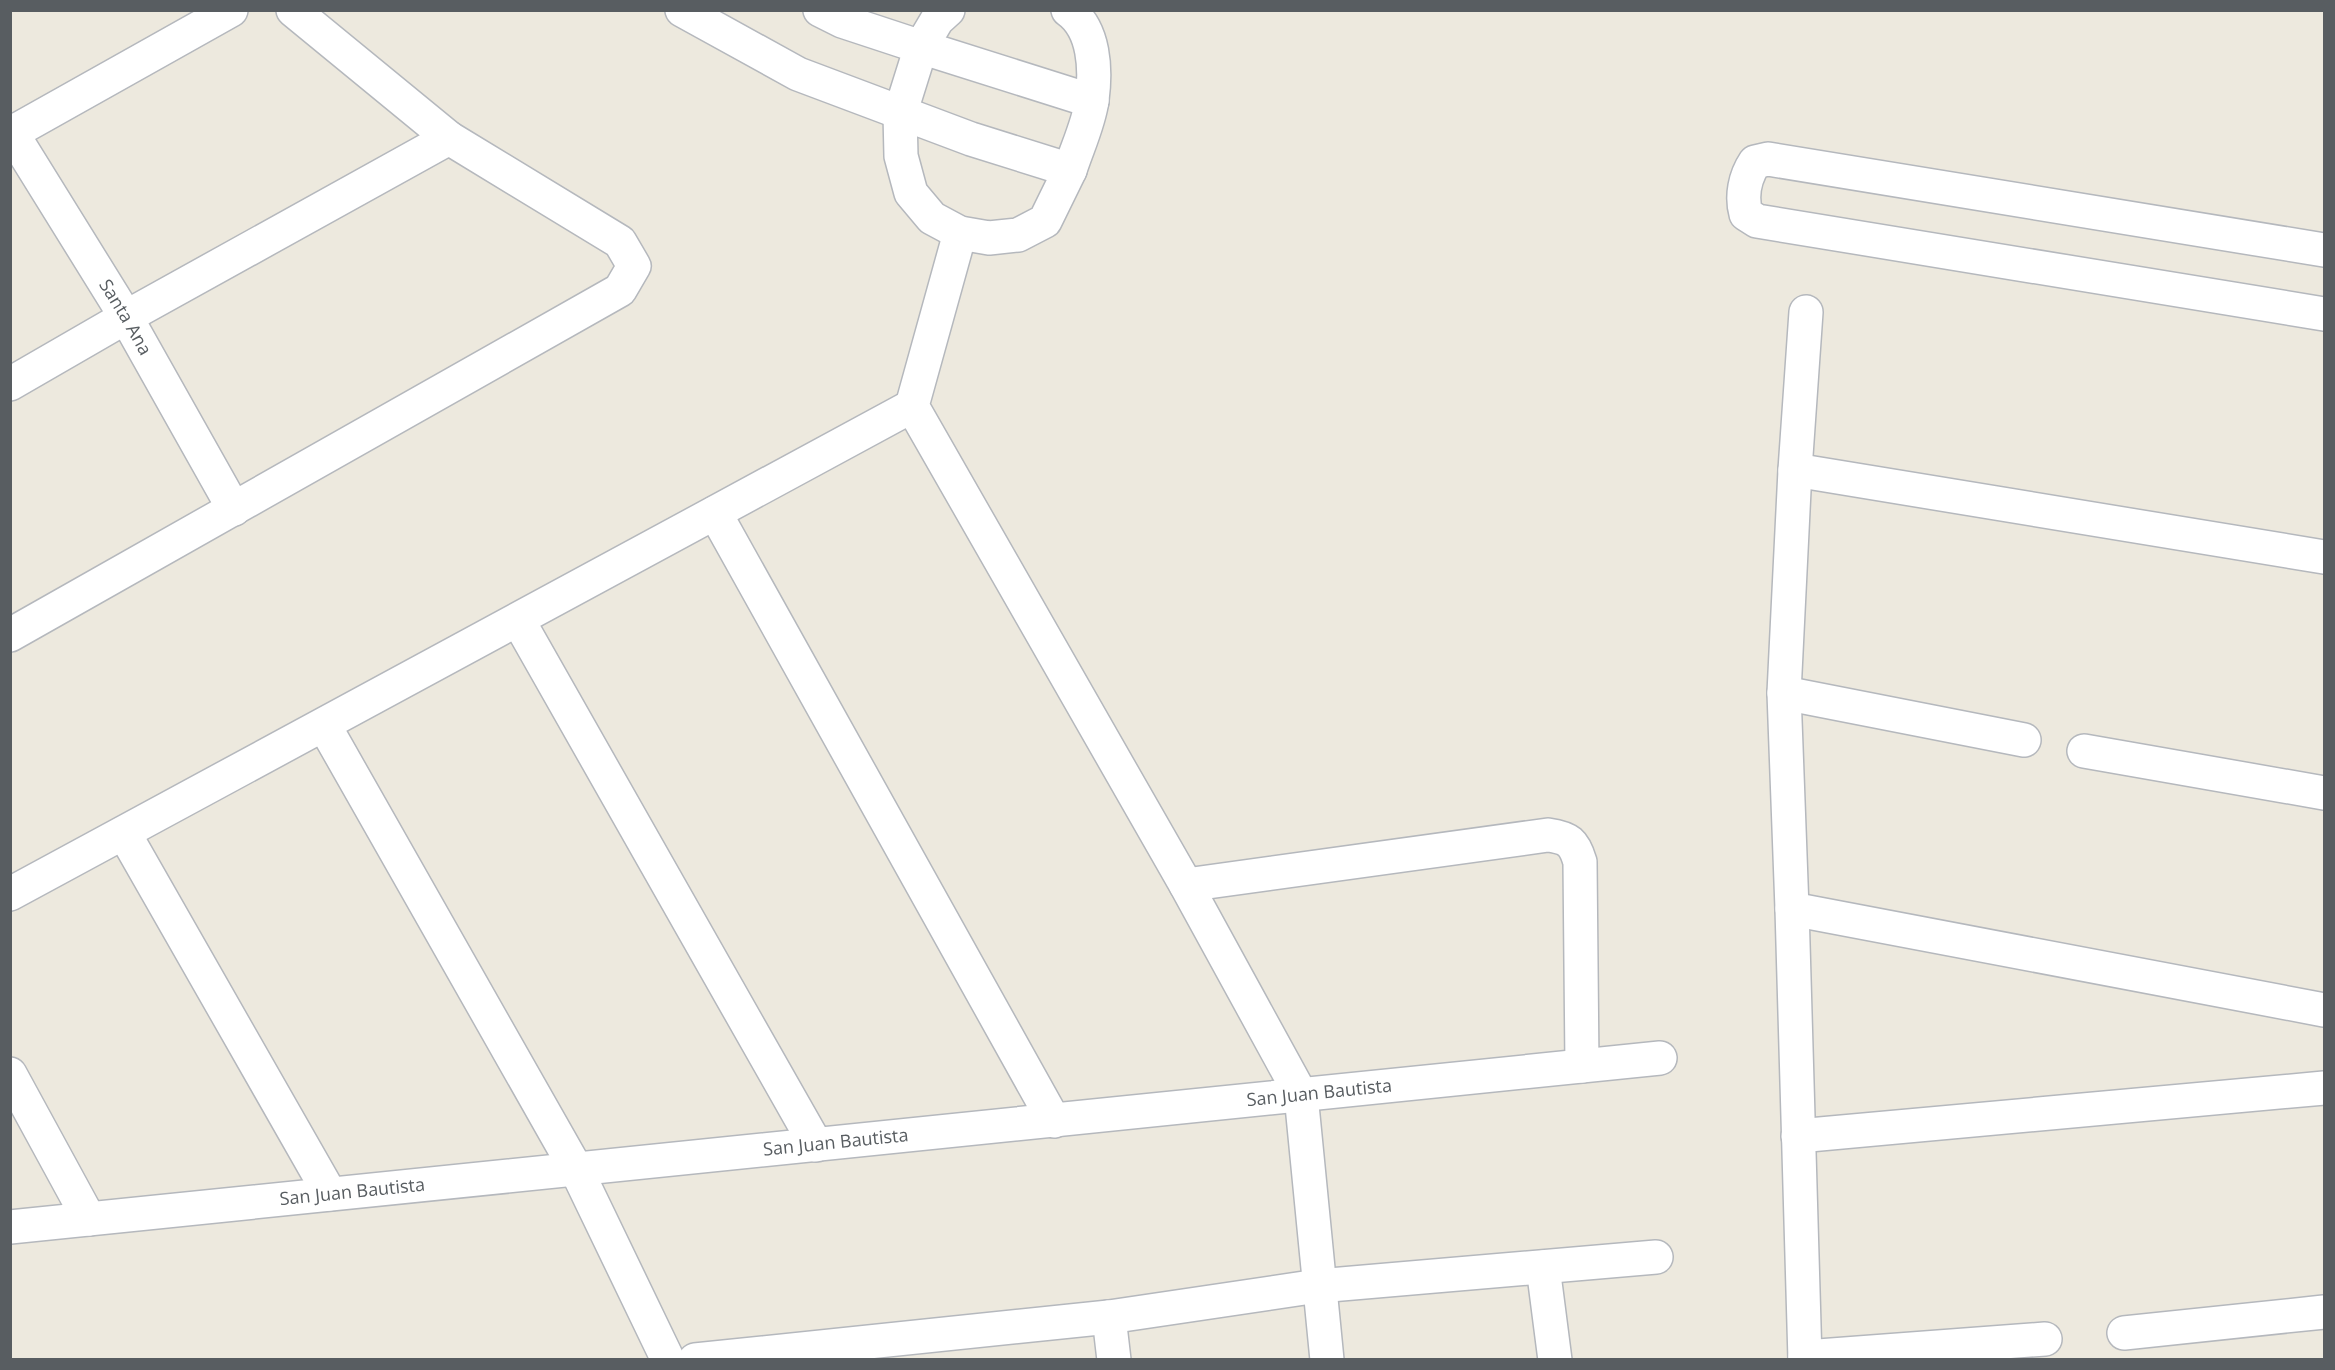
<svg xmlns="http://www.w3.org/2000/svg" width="2335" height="1370" viewBox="0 0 2335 1370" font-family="'Open Sans',sans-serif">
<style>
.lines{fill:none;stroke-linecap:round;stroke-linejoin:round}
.minor-casing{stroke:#b5b8bd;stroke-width:36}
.minor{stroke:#fff;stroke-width:33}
.labels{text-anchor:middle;stroke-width:4.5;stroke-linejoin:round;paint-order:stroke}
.street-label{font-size:18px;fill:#585d61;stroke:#fff}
</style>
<rect width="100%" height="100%" fill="#ede9de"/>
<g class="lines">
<defs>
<g id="minor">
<path d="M293 10 449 138"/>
<path d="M682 10 798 74 971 139 1070 170C1077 148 1089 123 1092 100 1096 70 1095 29 1068 10"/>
<path d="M820 10 842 21 921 47 937 20 948 10"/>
<path id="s1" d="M10 130 126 317 234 509"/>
<path d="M10 134 231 10"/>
<path d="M1070 170 1045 221 1018 235 989 238 960 233 932 218 911 193 901 156 900 114 921 47 1092 101"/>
<path d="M960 233 912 406 1186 885 1301 1095 1327 1360"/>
<path d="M2324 250 1768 159 1755 162C1745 177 1741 196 1746 214L1757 221 2324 314"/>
<path d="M10 384 126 317 449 138 620 242 634 266 620 290 10 635"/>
<path d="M1795 470 2324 557"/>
<path d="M715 513 1054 1121"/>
<path d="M518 620 816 1145"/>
<path d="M1784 693 2024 740"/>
<path d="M324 725 576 1169 668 1360"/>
<path d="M2084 751 2324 793"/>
<path d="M124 833 330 1194"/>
<path d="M1186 885 1548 835C1569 838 1574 842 1580 862L1582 1066"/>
<path d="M10 894 912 406"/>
<path d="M1792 909 2324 1010"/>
<path d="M10 1074 89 1219"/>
<path d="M1798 1136 2324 1088"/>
<path id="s2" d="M10 1227 1660 1058"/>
<path d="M1543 1267 1555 1360"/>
<path d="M1109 1317 1114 1360"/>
<path d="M2124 1333 2324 1312"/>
<path d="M1805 1357 2045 1339"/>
<path d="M695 1360 1109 1317 1318 1286 1656 1257"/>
<path d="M1805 1360 1792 909 1784 693 1795 470 1806 312"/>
</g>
</defs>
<use href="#minor" class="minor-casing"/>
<use href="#minor" class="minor"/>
</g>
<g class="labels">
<g class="street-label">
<text dy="6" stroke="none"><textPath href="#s1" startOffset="220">Santa Ana</textPath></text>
<text dy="6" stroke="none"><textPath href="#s2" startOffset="1316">San Juan Bautista</textPath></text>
<text dy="6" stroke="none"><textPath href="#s2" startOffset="830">San Juan Bautista</textPath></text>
<text dy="6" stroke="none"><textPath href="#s2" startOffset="344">San Juan Bautista</textPath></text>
</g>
</g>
<rect width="2335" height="1370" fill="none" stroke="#585d61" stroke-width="24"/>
</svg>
